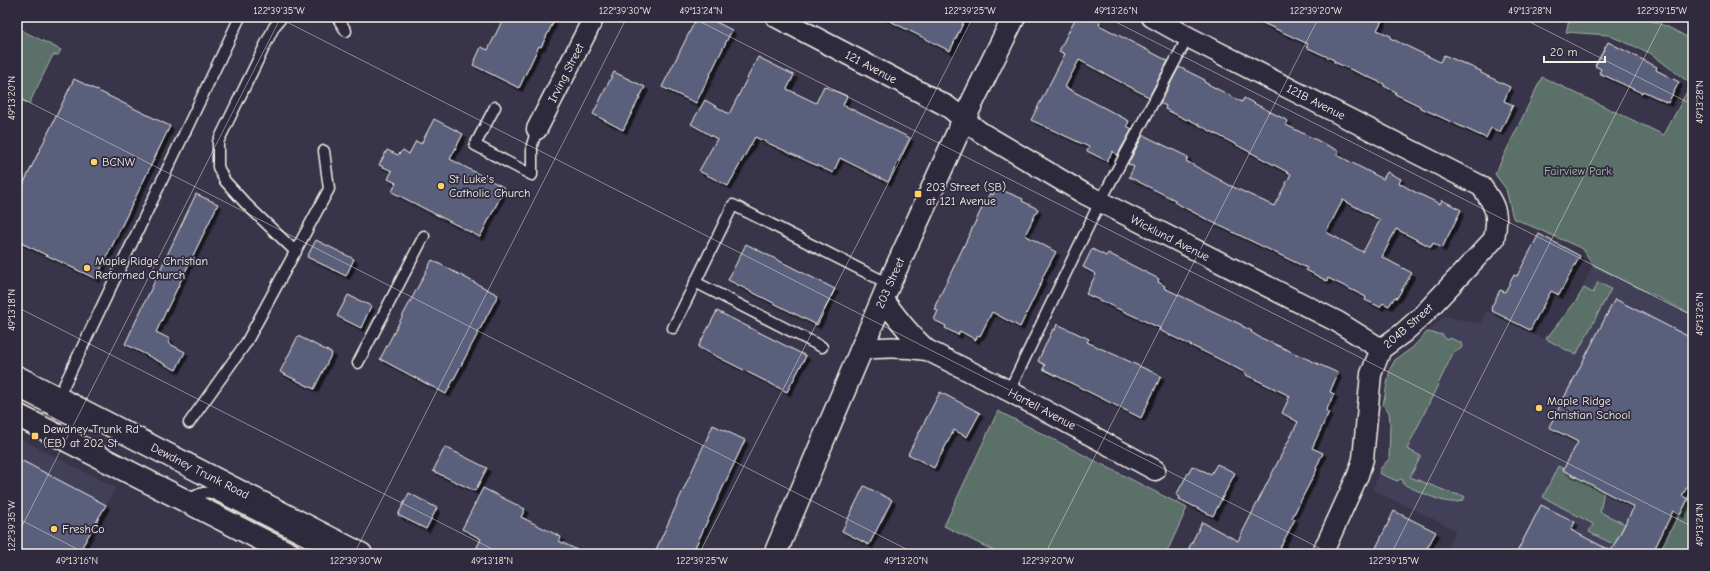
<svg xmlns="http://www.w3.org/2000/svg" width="1710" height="571" viewBox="0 0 1710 571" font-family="'Comic Neue',sans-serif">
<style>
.built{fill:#424158}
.green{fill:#5a6f69;stroke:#a7b0a8}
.building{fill:#5a5e7b;stroke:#f4f1e8;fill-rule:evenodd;filter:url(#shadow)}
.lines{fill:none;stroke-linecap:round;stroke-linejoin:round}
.lane-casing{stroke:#f4f1e8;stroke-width:13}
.street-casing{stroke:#f4f1e8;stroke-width:23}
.secondary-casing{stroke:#f4f1e8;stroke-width:25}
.lane{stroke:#2f2a3d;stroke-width:10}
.street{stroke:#2f2a3d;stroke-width:20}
.secondary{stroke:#2f2a3d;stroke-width:22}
.ticks{fill:none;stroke:#f4f1e8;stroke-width:1;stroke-opacity:0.45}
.poi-dot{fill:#ffd166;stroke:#2f2a3d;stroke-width:1.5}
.labels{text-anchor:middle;stroke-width:3.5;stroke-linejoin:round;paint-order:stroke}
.street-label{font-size:12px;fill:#f4f1e8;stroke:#2f2a3d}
.poi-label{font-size:12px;fill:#f4f1e8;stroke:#2f2a3d;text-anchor:start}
.park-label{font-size:12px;fill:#afb6af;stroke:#2f2a3d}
.neatline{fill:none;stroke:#f4f1e8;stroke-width:1.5}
.ticks-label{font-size:10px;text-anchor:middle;fill:#f4f1e8}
</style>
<defs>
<filter id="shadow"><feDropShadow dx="3.5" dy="3.5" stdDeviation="0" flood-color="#0009"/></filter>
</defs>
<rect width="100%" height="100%" fill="#383449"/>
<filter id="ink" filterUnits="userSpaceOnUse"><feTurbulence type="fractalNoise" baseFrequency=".025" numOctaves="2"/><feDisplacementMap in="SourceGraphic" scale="8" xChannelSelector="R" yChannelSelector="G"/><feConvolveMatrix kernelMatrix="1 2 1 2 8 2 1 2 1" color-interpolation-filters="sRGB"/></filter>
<g filter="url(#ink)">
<path class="built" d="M1593 265 1693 315V554H1444L1456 530 1373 490 1380 469 1389 459 1390 423 1389 412 1383 405 1390 369 1395 360 1412 348 1444 316 1480 324 1487 311 1543 339 1576 301Z
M17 437 116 488 78 554H17Z"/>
<path class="green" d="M1570 17H1641L1668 27 1693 40V315L1593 265 1583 249 1513 218 1506 189 1495 174 1542 77 1664 135 1691 84 1650 53 1608 35 1566 32Z
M17 28 61 50 58 55H53L29 104 17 98Z
M1598 282 1611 289 1576 355 1546 339 1576 301 1584 288 1593 293Z
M1427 332 1443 335 1446 340 1450 338 1461 343 1462 347 1459 350 1454 351 1407 449 1421 456 1410 477 1451 493 1464 496 1465 498C1454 511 1417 490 1403 484V480L1401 479 1397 481 1379 473 1380 469 1389 459 1390 423 1389 412 1383 405 1390 369 1395 360 1412 348Z
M998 411 1187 508 1166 554H1000L944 526Z
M1558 466 1604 490 1600 512 1625 524 1615 545 1589 532 1593 524 1543 497Z
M1693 488V554H1658Z"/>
<path class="building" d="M504 17H545L554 21 541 47 539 46 519 88 473 65 481 47 488 50Z
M697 17H706L732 30 696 103 662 87Z
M882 17H966L950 51Z
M1076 17H1090L1100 22 1099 25 1168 61 1149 97 1079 60 1065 87 1129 121 1127 126 1132 129 1117 156 1113 151 1107 161 1087 151 1089 147 1031 120 1065 54 1059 51Z
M1250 17H1384L1377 30 1391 36 1390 38 1440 62 1444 55 1481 71V73L1510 87 1504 101 1513 105 1500 132 1491 128 1486 138 1419 107 1420 106 1395 94 1396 92 1384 86V84L1334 62V60L1306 47 1308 44Z
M1608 42 1657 67 1656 70 1679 82 1668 103 1643 91 1642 93 1599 73 1601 69 1595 66Z
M758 57 794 75 787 89 816 103 824 86 847 96 843 105 910 138 888 182 840 158 833 173 755 137 728 186 699 171 717 139 691 124 705 100 729 114Z
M1179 67 1205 80 1204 82 1242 102 1244 98 1288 121 1286 125 1339 151 1337 155 1383 179 1387 172 1401 179 1399 183 1415 192 1440 204 1442 200 1461 210 1442 248 1433 243 1431 247 1396 229 1382 257 1412 273 1397 298 1395 297 1389 306 1383 303 1380 307 1365 300 1366 297 1328 278 1327 281 1306 270 1307 268 1210 221 1174 202 1175 200 1129 177 1134 167 1128 164 1143 135 1188 157 1186 161 1229 185 1274 206 1291 174 1188 119 1187 120 1165 109 1166 106 1160 103ZM1343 200 1380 220 1363 252 1326 232Z
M614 72 645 87 623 130 593 114Z
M74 79 170 126 96 279 17 241V197Z
M434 119 463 134 450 159 505 188 480 237 392 192 396 183 388 179 392 171 379 165 387 150 398 155 403 150 409 154 416 141 421 144Z
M997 188 1023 199 1022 201 1038 209 1025 235 1056 252 1042 278 1043 279 1020 327 992 312 980 336 978 335 976 340 960 331 958 335 945 328 946 326 934 320 938 311 935 309 936 307 935 306 982 208 990 193 993 195Z
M196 194 218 204 156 332 170 339 168 343 185 352 176 370 125 344Z
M1539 234 1580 256 1559 295 1551 291 1530 330 1492 311 1493 310 1491 308 1500 290 1505 292 1514 275 1517 276Z
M316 240 354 259 346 276 307 257Z
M746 244 835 289 817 325 728 280Z
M1092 249 1106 256 1108 253 1159 279 1158 282 1165 286 1164 288 1242 325V326L1252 331 1251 332 1259 337 1338 373 1330 392 1334 394 1326 411 1329 412 1312 448 1323 453 1316 468 1317 469 1292 518 1295 519 1277 554H1186L1202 522 1238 541 1298 422 1282 413 1290 396 1246 375V373L1217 358 1159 330 1160 328 1086 294 1096 274 1083 267Z
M432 260 498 295 446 394 380 359Z
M348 295 371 306 361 328 337 316Z
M1615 299 1693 339V476L1682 496 1688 499 1680 515 1673 511 1652 554H1516L1541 505 1575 522 1571 530 1611 551 1634 507 1563 470 1578 442 1549 427Z
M717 311 806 356 787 392 698 347Z
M1057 324 1089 339 1087 342 1161 376 1141 418 1043 369 1045 365 1038 361 1053 329 1055 330Z
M298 336 332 353 314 389 280 372Z
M940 392 980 413 967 437 954 430 934 468 908 454Z
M713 425 745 440 692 554H654Z
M445 447 487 468 475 491 433 471Z
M17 458 106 505 78 554H17Z
M1217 464 1235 473 1213 516 1179 499 1180 497 1176 495 1192 466 1211 474Z
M864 486 892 500 869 545 842 531Z
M483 488 525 509 521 517 561 537 559 541 585 554H486L476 549 481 539 462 529Z
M409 493 437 508 426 529 398 515Z
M1394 511 1436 532 1424 554H1373Z"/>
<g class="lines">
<defs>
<path id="lane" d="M282 17 274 27 218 142V167L225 181 246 204 296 252
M337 17 346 31
M495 107 475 145 532 175V145L537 129
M695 282 822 347
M673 328 733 205 889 284
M358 363 424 236
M1009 391 1100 202 1188 37
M17 392 76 422 97 426
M58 398 240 17
M189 423 246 343 329 189 324 151
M187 501C195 496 202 491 212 493L307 541 322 546 333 547"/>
<path id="street" d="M776 17 947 106 980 132 1083 193 1338 322 1381 349
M1152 17 1188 37 1481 186C1496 206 1499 214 1494 239L1422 316 1403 333 1381 349 1371 374 1363 459 1358 475 1322 554
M537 129 594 17
M883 299C896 317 910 335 927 350L1009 391 1155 470
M860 350C884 346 904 347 927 350"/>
<path id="secondary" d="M17 377 361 554
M17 415 290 554
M775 554 889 284 964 119 1014 17"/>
</defs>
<use href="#lane" class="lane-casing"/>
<use href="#street" class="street-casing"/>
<use href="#secondary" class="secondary-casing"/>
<use href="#lane" class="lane"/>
<use href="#street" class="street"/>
<use href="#secondary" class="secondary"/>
</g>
</g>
<path class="ticks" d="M277 17 1331 554M691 17 1693 527M1106 17 1693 316M1520 17 1693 105M17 96 916 554M17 307 502 554M17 518 87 554M17 536 281 17M354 554 627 17M699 554 973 17M1045 554 1319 17M1391 554 1665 17"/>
<g class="poi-dot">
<circle cx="94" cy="162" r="4"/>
<circle cx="441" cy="186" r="4"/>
<rect x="914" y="190" width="8" height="8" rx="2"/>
<circle cx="87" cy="268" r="4"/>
<circle cx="1539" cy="408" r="4"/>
<rect x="31" y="432" width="8" height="8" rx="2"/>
<circle cx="54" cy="529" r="4"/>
</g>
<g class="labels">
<g class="street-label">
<text transform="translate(871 67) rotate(28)" y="4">121 Avenue</text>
<text transform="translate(566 73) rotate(-63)" y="4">Irving Street</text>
<text transform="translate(1316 102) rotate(27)" y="4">121B Avenue</text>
<text transform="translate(1170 238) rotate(27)" y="4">Wicklund Avenue</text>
<text transform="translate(890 283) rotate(-66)" y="4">203 Street</text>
<text transform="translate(1408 326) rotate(-41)" y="4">204B Street</text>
<text transform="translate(1042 409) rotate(28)" y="4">Hartell Avenue</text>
<text transform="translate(200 471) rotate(27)" y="4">Dewdney Trunk Road</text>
</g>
<g class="poi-label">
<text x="102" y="166">BCNW</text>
<text x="449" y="183">St Luke's<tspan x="449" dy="14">Catholic Church</tspan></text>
<text x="926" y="191">203 Street (SB)<tspan x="926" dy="14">at 121 Avenue</tspan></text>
<text x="95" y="265">Maple Ridge Christian<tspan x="95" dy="14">Reformed Church</tspan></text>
<text x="1547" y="405">Maple Ridge<tspan x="1547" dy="14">Christian School</tspan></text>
<text x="43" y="433">Dewdney Trunk Rd<tspan x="43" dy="14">(EB) at 202 St</tspan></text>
<text x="62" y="533">FreshCo</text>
</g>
<g class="park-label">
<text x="1578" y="175">Fairview Park</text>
</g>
</g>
<rect width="1710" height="571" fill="none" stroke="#2f2a3d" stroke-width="44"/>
<path d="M1544 56v6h61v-6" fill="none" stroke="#f4f1e8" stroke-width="2"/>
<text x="1550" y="56" font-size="12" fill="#f4f1e8" stroke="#2f2a3d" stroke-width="3" paint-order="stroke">20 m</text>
<rect x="22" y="22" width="1666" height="527" class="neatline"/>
<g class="ticks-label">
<text x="279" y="14">122°39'35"W</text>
<text x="625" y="14">122°39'30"W</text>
<text x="701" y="14">49°13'24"N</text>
<text x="970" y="14">122°39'25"W</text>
<text x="1116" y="14">49°13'26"N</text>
<text x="1316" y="14">122°39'20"W</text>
<text x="1530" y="14">49°13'28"N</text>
<text x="1662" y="14">122°39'15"W</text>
<text transform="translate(11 98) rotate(-90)" y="4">49°13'20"N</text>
<text transform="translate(1699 102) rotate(-90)" y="4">49°13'28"N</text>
<text transform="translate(11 310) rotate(-90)" y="4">49°13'18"N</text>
<text transform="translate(1699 314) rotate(-90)" y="4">49°13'26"N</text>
<text transform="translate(1699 525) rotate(-90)" y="4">49°13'24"N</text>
<text transform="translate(11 526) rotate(-90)" y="4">122°39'35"W</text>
<text x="77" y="564">49°13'16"N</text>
<text x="356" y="564">122°39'30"W</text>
<text x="492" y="564">49°13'18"N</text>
<text x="702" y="564">122°39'25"W</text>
<text x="906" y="564">49°13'20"N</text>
<text x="1048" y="564">122°39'20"W</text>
<text x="1394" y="564">122°39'15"W</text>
</g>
</svg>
